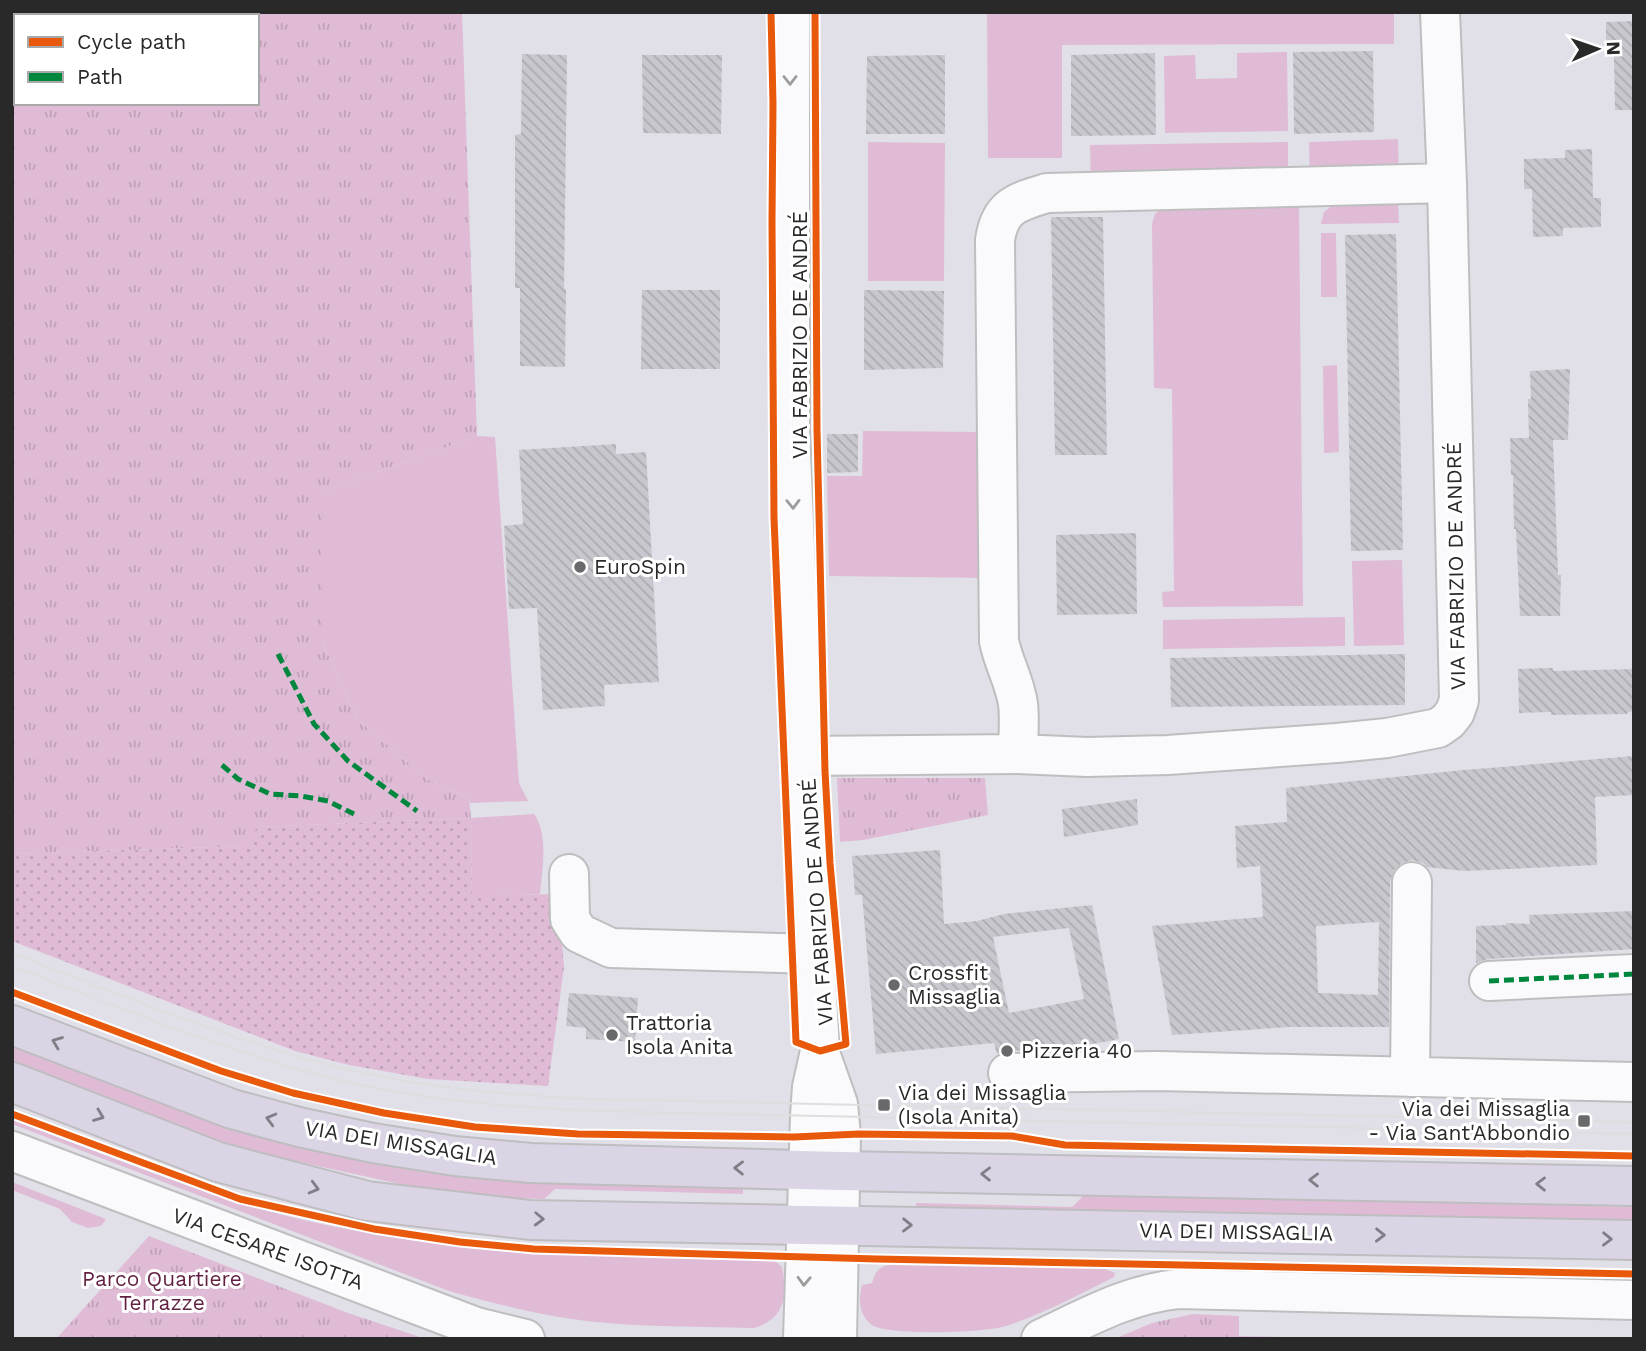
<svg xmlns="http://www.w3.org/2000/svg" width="1646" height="1351" viewBox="0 0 1646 1351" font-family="'Work Sans',sans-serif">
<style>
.grass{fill:#dfbbd6}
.park{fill:url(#park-tufts);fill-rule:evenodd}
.garden{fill:url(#garden-dots)}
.building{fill:url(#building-back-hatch);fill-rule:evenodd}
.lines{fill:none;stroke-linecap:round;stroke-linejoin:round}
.minor-casing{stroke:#bebebf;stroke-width:42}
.major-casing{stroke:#bebdc0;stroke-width:42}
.minor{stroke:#fafafc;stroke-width:38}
.major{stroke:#dbd4e5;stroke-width:38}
.tram{stroke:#dddedd;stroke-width:2}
.quiet{stroke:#00873e;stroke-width:5;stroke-dasharray:10 5;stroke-linecap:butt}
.cycleway-casing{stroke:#fff;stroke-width:11}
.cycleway{stroke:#e8590c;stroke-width:7}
.oneway{stroke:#9c9c9d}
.oneway2{stroke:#827e87}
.poi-dot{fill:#69696c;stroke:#fff;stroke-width:2.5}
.labels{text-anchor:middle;stroke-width:6;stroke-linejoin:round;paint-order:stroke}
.street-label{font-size:21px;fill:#292929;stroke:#fff}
.poi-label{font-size:21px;fill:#292929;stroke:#fff;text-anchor:start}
.park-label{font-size:21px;fill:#611f42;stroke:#fff}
</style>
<defs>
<pattern id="park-tufts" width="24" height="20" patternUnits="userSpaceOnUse" patternTransform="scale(1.75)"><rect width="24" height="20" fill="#dfbbd6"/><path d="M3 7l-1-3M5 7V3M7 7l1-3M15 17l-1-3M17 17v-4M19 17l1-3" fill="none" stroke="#bfa1b8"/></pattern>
<pattern id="garden-dots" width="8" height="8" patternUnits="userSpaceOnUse" patternTransform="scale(1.75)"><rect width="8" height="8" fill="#dfbbd6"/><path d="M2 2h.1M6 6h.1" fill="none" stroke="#bfa1b8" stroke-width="1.8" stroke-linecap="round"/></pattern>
<pattern id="building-back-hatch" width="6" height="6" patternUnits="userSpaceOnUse" patternTransform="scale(1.75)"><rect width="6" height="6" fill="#c8c7cd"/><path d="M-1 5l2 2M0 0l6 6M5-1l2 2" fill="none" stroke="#acabb0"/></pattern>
</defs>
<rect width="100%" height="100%" fill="#e1e0e8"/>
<path class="grass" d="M987 12H1394V44L1062 45V158H988Z
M1287 52 1288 131 1165 133 1164 56 1195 55 1196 79 1237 78V53Z
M1398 139 1399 180 1310 182 1309 142Z
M868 142 945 143 944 281H868Z
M1288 142V182L1091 185 1090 145Z
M1398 200 1399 223 1321 224 1324 212 1333 205Z
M1299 205 1303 606 1163 607 1162 592 1174 591 1172 389 1154 388 1152 224 1155 214 1162 207Z
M1321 233H1336L1337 297H1321Z
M1337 365 1339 452 1324 453 1323 366Z
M863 431 985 432V578L829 576 827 476H862Z
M477 436 495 437 519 783 528 801 470 803 469 798 427 779 357 719 323 643V492Z
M1402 560 1404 645 1354 646 1352 561Z
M1345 617V646L1163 649V620Z
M534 814C549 834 542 871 540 894L472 897 471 818Z
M12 1044 253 1132 344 1157 421 1172 515 1181 743 1189V1194L555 1189 544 1199 514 1198 418 1188 249 1151 178 1127 12 1063Z
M12 1120C88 1148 163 1179 241 1203 311 1225 386 1237 459 1246 560 1259 663 1255 765 1259L775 1261 782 1267C788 1296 785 1319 754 1328 691 1326 627 1328 565 1318 525 1311 487 1302 449 1291L12 1124Z
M12 1182 106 1219 101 1226 88 1228 72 1222 60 1209 12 1190Z
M1084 1195 1634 1207V1225L916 1209V1203L1072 1207Z
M888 1265 1105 1269 1115 1273 1114 1277C1080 1294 1043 1314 1006 1326 986 1333 887 1336 872 1325 859 1316 858 1299 862 1285L872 1283C875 1273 877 1268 888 1265Z"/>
<path class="park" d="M12 12H462L477 436 323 492V643L357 719 427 779 469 798 471 818 257 827 247 846 12 854ZM16 16H257V103H16Z
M837 778H985L988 815 863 840 840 842Z
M149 1236 348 1313 426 1339H56Z
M1193 1314 1239 1316V1336L1386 1339H1114L1152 1323Z"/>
<path class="garden" d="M471 818 472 896 558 894 564 967 548 1086 428 1079 349 1065 295 1051 12 941V854L246 846 257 827Z"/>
<path class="building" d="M1634 21V110H1615L1614 56H1606V22Z
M1373 51 1374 132 1294 134 1293 52Z
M1155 53 1156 135 1071 136V55Z
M522 54 567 55 564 289H566L565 367 520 366V288H515V135L521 134Z
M642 55H722L721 134 643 133Z
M945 55V134H866L867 56Z
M1592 149 1593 198H1601V227L1563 228V236L1533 237 1532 189H1524V159L1565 158V150Z
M1051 217H1103L1107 455H1055Z
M1396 234 1403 550 1351 551 1345 235Z
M642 290H720V369H641Z
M864 290 944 291 943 368 864 370Z
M1570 369 1568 440H1553L1558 575H1561L1560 616H1520L1516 529H1514L1513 475H1511L1510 438H1529L1528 399H1531L1530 371Z
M827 434H858V472L827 473Z
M616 444V454L646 452 659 682 604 685 605 706 543 710 537 608 509 609 504 526 523 524 519 450Z
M1136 533 1137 614 1057 615 1056 535Z
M1405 654V705L1171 707 1170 658Z
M1553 668V671L1634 669V711L1628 712 1627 714 1551 715V712L1519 713 1518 669Z
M1634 756V795L1595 797 1597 865 1464 871 1427 867 1423 863 1412 860 1402 863 1394 870 1390 882 1389 1027H1290L1172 1035 1152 926 1263 917 1260 866 1237 868 1235 826 1287 822 1286 788 1464 770ZM1379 922 1378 995 1318 993 1316 926Z
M1137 799 1138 825 1064 837 1062 809Z
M940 850 944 924 977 921 1004 914 1092 905 1119 1039 1061 1050 1008 1051 997 1054 994 1043 876 1054 862 895H855L852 856ZM1069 928 1084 999 1009 1013 993 937Z
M1634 911V949L1488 959 1476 963V926L1506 925V923L1530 924 1529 915Z
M569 993 638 998 635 1042 586 1039V1028L566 1026Z"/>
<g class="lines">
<defs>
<path id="minor" d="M790 12V430L804 756 820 1051 812 1087 810 1116 803 1339
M1018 754C1018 738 1020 720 1018 704 1015 682 1003 662 999 641L995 240C1000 206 1017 202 1047 193L1447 183
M804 756 1018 754 1087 757 1168 755 1337 743 1387 738 1438 728 1448 721 1455 712 1459 700 1447 183 1440 12
M569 874 570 919 579 933 611 948 814 954
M1489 981 1634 974
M820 1053 838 1104 841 1135 837 1339
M1008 1073 1158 1071 1634 1082
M1410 1077 1412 882
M12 1151 476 1327 525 1339
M1041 1339C1086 1318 1128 1294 1178 1289L1634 1300"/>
<path id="major" d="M12 1025 232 1109 299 1127 373 1143 455 1156 531 1163 840 1171 1634 1186
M12 1082 218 1162 367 1201 530 1220 1634 1240"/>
</defs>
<use href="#minor" class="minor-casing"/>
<use href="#major" class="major-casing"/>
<use href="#minor" class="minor"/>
<use href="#major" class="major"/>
<path class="tram" d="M12 953C126 997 239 1045 359 1072 435 1089 513 1095 591 1099L1634 1122
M12 966C122 1008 232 1055 348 1082 429 1101 512 1107 595 1111L1634 1134"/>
<path class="quiet" d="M278 654 314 724 348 761 417 811
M222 765 238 779 270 794 301 796 328 801 354 814
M1489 981 1634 974"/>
<defs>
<path id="cycleway" d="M771 12 773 104 772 221 774 518 796 1042 820 1051 846 1044 830 863 825 771 817 430 815 12
M12 992 221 1071 293 1093 384 1113 475 1127 578 1134 794 1137 859 1134 1012 1136 1065 1145 1634 1156
M12 1114 240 1199 374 1229 460 1242 534 1249 877 1259 1634 1274"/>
</defs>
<use href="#cycleway" class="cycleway-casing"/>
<use href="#cycleway" class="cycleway"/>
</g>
<defs><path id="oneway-chevron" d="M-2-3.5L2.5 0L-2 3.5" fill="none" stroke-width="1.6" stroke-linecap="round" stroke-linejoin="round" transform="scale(1.75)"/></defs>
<g class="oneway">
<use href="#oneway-chevron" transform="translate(790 80) rotate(90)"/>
<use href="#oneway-chevron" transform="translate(793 504) rotate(89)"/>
<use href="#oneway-chevron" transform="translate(804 1281) rotate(92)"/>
</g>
<g class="oneway2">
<use href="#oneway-chevron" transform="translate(57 1042) rotate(-159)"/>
<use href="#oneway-chevron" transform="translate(99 1116) rotate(21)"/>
<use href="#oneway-chevron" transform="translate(271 1119) rotate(-165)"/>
<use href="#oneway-chevron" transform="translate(739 1168) rotate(-179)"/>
<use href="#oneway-chevron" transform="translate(986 1174) rotate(-179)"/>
<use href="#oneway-chevron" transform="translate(1314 1180) rotate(-179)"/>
<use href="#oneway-chevron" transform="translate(1541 1184) rotate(-179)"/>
<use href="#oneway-chevron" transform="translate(314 1188) rotate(15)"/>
<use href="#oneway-chevron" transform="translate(539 1219) rotate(2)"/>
<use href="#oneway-chevron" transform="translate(907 1225) rotate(1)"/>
<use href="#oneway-chevron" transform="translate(1380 1235) rotate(1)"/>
<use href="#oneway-chevron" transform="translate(1607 1239) rotate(1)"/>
</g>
<g class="poi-dot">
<circle cx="580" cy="567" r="7"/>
<circle cx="894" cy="985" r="7"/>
<circle cx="612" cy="1035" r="7"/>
<circle cx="1007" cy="1051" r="7"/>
<rect x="877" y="1098" width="14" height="14" rx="3.5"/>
<rect x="1577" y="1114" width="14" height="14" rx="3.5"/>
</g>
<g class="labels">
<g class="street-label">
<text transform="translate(800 335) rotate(-90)" y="7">VIA FABRIZIO DE ANDRÉ</text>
<text transform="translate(1456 566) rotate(-91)" y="7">VIA FABRIZIO DE ANDRÉ</text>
<text transform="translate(817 902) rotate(-94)" y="7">VIA FABRIZIO DE ANDRÉ</text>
<text transform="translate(401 1143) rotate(9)" y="7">VIA DEI MISSAGLIA</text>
<text transform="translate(1236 1232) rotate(1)" y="7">VIA DEI MISSAGLIA</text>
<text transform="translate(268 1249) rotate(20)" y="7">VIA CESARE ISOTTA</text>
</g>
<g class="poi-label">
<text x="594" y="574">EuroSpin</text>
<text x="908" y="980">Crossfit<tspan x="908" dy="24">Missaglia</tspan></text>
<text x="626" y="1030">Trattoria<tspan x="626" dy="24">Isola Anita</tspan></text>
<text x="1021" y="1058">Pizzeria 40</text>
<text x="898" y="1100">Via dei Missaglia<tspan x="898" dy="24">(Isola Anita)</tspan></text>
<text x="1570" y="1116" text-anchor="end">Via dei Missaglia<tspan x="1570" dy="24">- Via Sant'Abbondio</tspan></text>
</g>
<g class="park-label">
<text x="162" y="1286">Parco Quartiere<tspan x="162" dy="24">Terrazze</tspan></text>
</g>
</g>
<rect width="1646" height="1351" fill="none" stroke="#292929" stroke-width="28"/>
<rect x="14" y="14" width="245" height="91" fill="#ffffff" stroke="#a9a9a9" stroke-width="2"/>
<rect x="28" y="37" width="35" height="10" fill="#e8590c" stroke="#a9a9a9" stroke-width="2"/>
<text x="77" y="49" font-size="21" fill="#292929">Cycle path</text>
<rect x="28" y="72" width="35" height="10" fill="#00873e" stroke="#a9a9a9" stroke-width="2"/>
<text x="77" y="84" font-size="21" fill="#292929">Path</text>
<g transform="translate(1597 49) rotate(88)" stroke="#ffffff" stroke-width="5" paint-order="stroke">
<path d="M0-5L12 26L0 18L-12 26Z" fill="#292929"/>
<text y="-10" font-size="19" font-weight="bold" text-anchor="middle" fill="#292929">N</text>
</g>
</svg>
